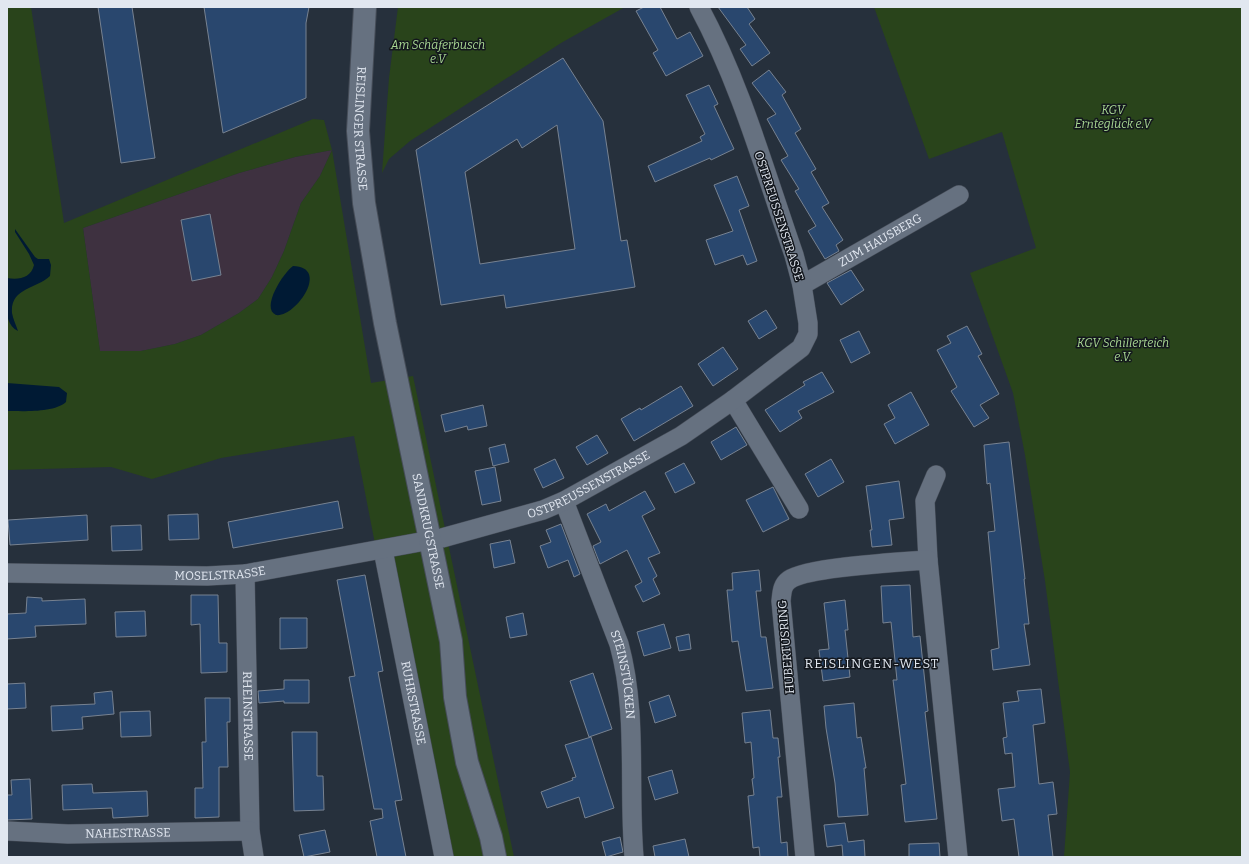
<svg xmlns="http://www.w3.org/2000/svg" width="1249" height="864" viewBox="0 0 1249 864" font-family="Bitter,serif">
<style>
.industrial{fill:#3e3140}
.green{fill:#29441b;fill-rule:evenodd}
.water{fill:#001a34}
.building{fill:#29476e;stroke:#778291;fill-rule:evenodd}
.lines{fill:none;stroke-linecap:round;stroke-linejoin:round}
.street-casing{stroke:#464d58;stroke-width:20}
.secondary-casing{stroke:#464d58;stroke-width:24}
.street{stroke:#667180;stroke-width:19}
.secondary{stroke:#667180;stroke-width:22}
.labels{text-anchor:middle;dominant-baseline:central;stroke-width:3;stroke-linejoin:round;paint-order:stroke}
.park-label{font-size:12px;font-style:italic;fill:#a8d792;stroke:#13171d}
.street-label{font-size:12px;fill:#e1e7f0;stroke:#13171d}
.neighbourhood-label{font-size:13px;letter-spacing:1px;fill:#e1e7f0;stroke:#13171d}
</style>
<rect width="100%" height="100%" fill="#26303c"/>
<path class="industrial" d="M332,150L320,176L301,203L284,251L272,277L258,299L239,313L201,335L175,344L141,351L100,352L83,228L239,173L295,157Z"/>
<g class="green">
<path d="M7,7H31L64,223L313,119L324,120L332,150L371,383L413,376L514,857H436L354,436L221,458L152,479L111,467L7,470ZM332,150L320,176L301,203L284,251L272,277L258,299L239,313L201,335L175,344L141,351H100L83,228L239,173L295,157Z"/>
<path d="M398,7H625L561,43L410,141L389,159L382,173L389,78Z"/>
<path d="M874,7H1242V857H1064L1070,772L1045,581L1025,455L1013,393L970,273L1036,248L1002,132L929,159Z"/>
</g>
<g class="water">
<path d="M15,229L35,257L38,259H49L51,265L50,276C36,289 10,288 12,313C13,319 16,325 18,331C1,323 7,293 7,278C19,280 31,278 34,265L29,254L15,232Z"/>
<path d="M293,266C331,267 295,318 276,315C260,308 284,272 293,266Z"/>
<path d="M7,383L59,387L67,393L66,402C54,413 23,411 7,411Z"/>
</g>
<g class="building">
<path d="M98,7H132L155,158L121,163Z"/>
<path d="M204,7H309L306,23V98L223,133Z"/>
<path d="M644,7H660L677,39L690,32L703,56L666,76L653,53L658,50L636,11Z"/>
<path d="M718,7H747L755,19L749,24L770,53L752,66L740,49L746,45Z"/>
<path d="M563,58L603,121L621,241L627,240L635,287L506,308L504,295L441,305L416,150ZM557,125L575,249L480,264L465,172L517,139L522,148Z"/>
<path d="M769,70L786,92L782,95L801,129L795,133L816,169L811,172L829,203L822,207L843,240L836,245L839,251L825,259L808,231L816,226L795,191L799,189L781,160L788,156L767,119L776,114L752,83Z"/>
<path d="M709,85L718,104L714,106L734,149L711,160L710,158L655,182L648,166L702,141L700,137L705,134L686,95Z"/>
<path d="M737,176L749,206L739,210L757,261L747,265L743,255L715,265L706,240L733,231L714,185Z"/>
<path d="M210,214L221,275L192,281L181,220Z"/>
<path d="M851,270L864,290L841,305L827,283Z"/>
<path d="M766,310L777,328L759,339L748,321Z"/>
<path d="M967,326L982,354L978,356L999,394L980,405L989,418L974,427L951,391L957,387L937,350L951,343L947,336Z"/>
<path d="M859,331L870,353L851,363L840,340Z"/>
<path d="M723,347L738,369L713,386L698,364Z"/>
<path d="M822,372L834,392L798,411L802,418L780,432L765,410L805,385L803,382Z"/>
<path d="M681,386L693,406L634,441L621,419L640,408L641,410Z"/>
<path d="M911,392L929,425L895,444L884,424L895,418L888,405Z"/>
<path d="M483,405L487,426L468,430L467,426L445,432L441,415Z"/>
<path d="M736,427L747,445L721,460L711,442Z"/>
<path d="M597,435L608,453L587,465L576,447Z"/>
<path d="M1009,442L1025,579H1024L1029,624H1024L1030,665L993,670L991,650L999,648L988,532L995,531L990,483L987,484L984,445Z"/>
<path d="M505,444L509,462L493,466L489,448Z"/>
<path d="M555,459L564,478L543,488L534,469Z"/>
<path d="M831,459L844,482L818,497L805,474Z"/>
<path d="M684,463L695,483L675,493L665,473Z"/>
<path d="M495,467L501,501L482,505L475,471Z"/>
<path d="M899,481L904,518L889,520L892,545L872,547L870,530H872L866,486Z"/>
<path d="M773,487L789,519L763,532L746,500Z"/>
<path d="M645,491L655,509L642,516L660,553L648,558L657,576L653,579L660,594L643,602L635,586L642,582L627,550L600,564L593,546L601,542L587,514L606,504L609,511Z"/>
<path d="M338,501L343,528L233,548L228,522Z"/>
<path d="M198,514L199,539L169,540L168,515Z"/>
<path d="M87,515L88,540L10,545L8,520Z"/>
<path d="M561,524L580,574L574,577L568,560L548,568L540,546L551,542L546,530Z"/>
<path d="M141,525L142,550L112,551L111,526Z"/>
<path d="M510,540L515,563L494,568L490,544Z"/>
<path d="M759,570L761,591H756L761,637H766L773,688L746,691L738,641L732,642L727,590H733L732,573Z"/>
<path d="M365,575L383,671L378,672L402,800L395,801L406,857H377L370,821L383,818L382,809H374L349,677L355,676L337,580Z"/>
<path d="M910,585L913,637L920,636L928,711L925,712L937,819L905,822L901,785L906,784L893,680H897L891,622L883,623L881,586Z"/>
<path d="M191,595H218L219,643H227V672L201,673L200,624L191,625Z"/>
<path d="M27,597L42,598V601L85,599L86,624L35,626L36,637L7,639V614L26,613Z"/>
<path d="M845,600L848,630H845L850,677L823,681L819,650L829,649L824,603Z"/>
<path d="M145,611L146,636L116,637L115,612Z"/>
<path d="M523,613L527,635L510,638L506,617Z"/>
<path d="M280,618H307V648L280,649Z"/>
<path d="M664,624L671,648L644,656L637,632Z"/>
<path d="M689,634L691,649L679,651L676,637Z"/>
<path d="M593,673L612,729L589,737L570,681Z"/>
<path d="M284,680H309V703H284V701L259,703L258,691L284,689Z"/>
<path d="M25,683L26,708L7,709V684Z"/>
<path d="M1041,689L1045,723L1033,725L1039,784L1053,782L1057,814L1048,815L1053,857H1019L1014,819L1002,821L998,789L1015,787L1012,753L1005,754L1003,738L1007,737L1003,703L1019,701L1017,691Z"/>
<path d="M112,691L114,714L82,717L83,729L52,731L51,706L95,704L94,693Z"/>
<path d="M669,695L676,716L655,723L649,702Z"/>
<path d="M205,698H230V722H227L228,767H219V817L195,818V788H203L202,742H206Z"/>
<path d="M854,703L857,738L861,737L866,768H864L868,815L838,817L835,783L826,728L824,706Z"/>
<path d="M770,710L773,738H778L780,757H778L782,797H777L781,843L787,842L788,857H760L759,847L753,848L748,796L754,795L752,779L754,778L751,742L745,743L742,713Z"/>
<path d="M150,711L151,736L121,737L120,712Z"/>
<path d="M292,732H317V776H323L324,810L294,811Z"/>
<path d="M591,737L614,808L585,818L579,797L547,808L541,792L573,780L572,778L576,777L565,745Z"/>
<path d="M672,770L678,793L655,800L648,777Z"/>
<path d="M30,779L32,819L7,820V795H12L11,780Z"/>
<path d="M92,784L93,793L147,791L148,816L113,818L112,808L63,810L62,785Z"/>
<path d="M845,823L848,842L864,840L865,857H843L842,845L827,847L824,825Z"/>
<path d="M325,830L330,852L304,857L299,835Z"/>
<path d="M620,837L623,852L606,857L602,842Z"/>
<path d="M685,839L689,857H655L653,846Z"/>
<path d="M939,843L940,857H909V844Z"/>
</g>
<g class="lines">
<defs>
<g id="street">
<path id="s1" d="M802,285L959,195"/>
<path d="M733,400L799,509"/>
<path id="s2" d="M564,501L619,644C638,713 628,786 634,857"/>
<path id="s3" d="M383,550L444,857"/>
<path d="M928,560L925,501L936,475"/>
<path id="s4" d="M7,573L207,576L245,574L442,538L543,510L564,501L681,436L733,400L801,348L808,334V323L802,285L794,255C765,172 741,85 699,7"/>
<path id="s5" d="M245,574L250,831L254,857"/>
<path id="s6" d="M7,831L68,834L250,831"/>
<path d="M805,857L781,601C782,592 782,585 789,580C807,567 902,562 928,560L958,857"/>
</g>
<g id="secondary">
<path id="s7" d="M365,7L358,131L364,203L385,323L451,641L455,697L467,762L491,837L495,857"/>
</g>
</defs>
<use href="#street" class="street-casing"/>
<use href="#secondary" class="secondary-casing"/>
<use href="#street" class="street"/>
<use href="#secondary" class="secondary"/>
</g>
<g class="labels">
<g class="park-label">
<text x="438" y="45">Am Schäferbusch<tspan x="438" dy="14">e.V</tspan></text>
<text x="1113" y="110">KGV<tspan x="1113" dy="14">Ernteglück e.V</tspan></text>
<text x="1123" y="343">KGV Schillerteich<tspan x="1123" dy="14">e.V.</tspan></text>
</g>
<g class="street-label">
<text stroke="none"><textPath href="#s7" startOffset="122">REISLINGER STRASSE</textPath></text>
<text transform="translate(779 216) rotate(72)">OSTPREUSSENSTRASSE</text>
<text stroke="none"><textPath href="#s1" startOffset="90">ZUM HAUSBERG</textPath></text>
<text stroke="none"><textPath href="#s4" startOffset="595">OSTPREUSSENSTRASSE</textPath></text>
<text stroke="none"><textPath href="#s7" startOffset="531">SANDKRUGSTRASSE</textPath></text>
<text stroke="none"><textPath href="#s4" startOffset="213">MOSELSTRASSE</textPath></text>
<text transform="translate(786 647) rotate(-95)">HUBERTUSRING</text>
<text stroke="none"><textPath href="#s2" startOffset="184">STEINSTÜCKEN</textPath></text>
<text stroke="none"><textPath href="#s3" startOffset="156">RUHRSTRASSE</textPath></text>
<text stroke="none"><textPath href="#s5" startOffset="142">RHEINSTRASSE</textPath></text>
<text stroke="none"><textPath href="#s6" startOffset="121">NAHESTRASSE</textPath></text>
</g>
<g class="neighbourhood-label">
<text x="872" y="663">REISLINGEN-WEST</text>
</g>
</g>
<rect width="1249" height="864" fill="none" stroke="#e1e7f0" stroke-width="16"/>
</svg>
